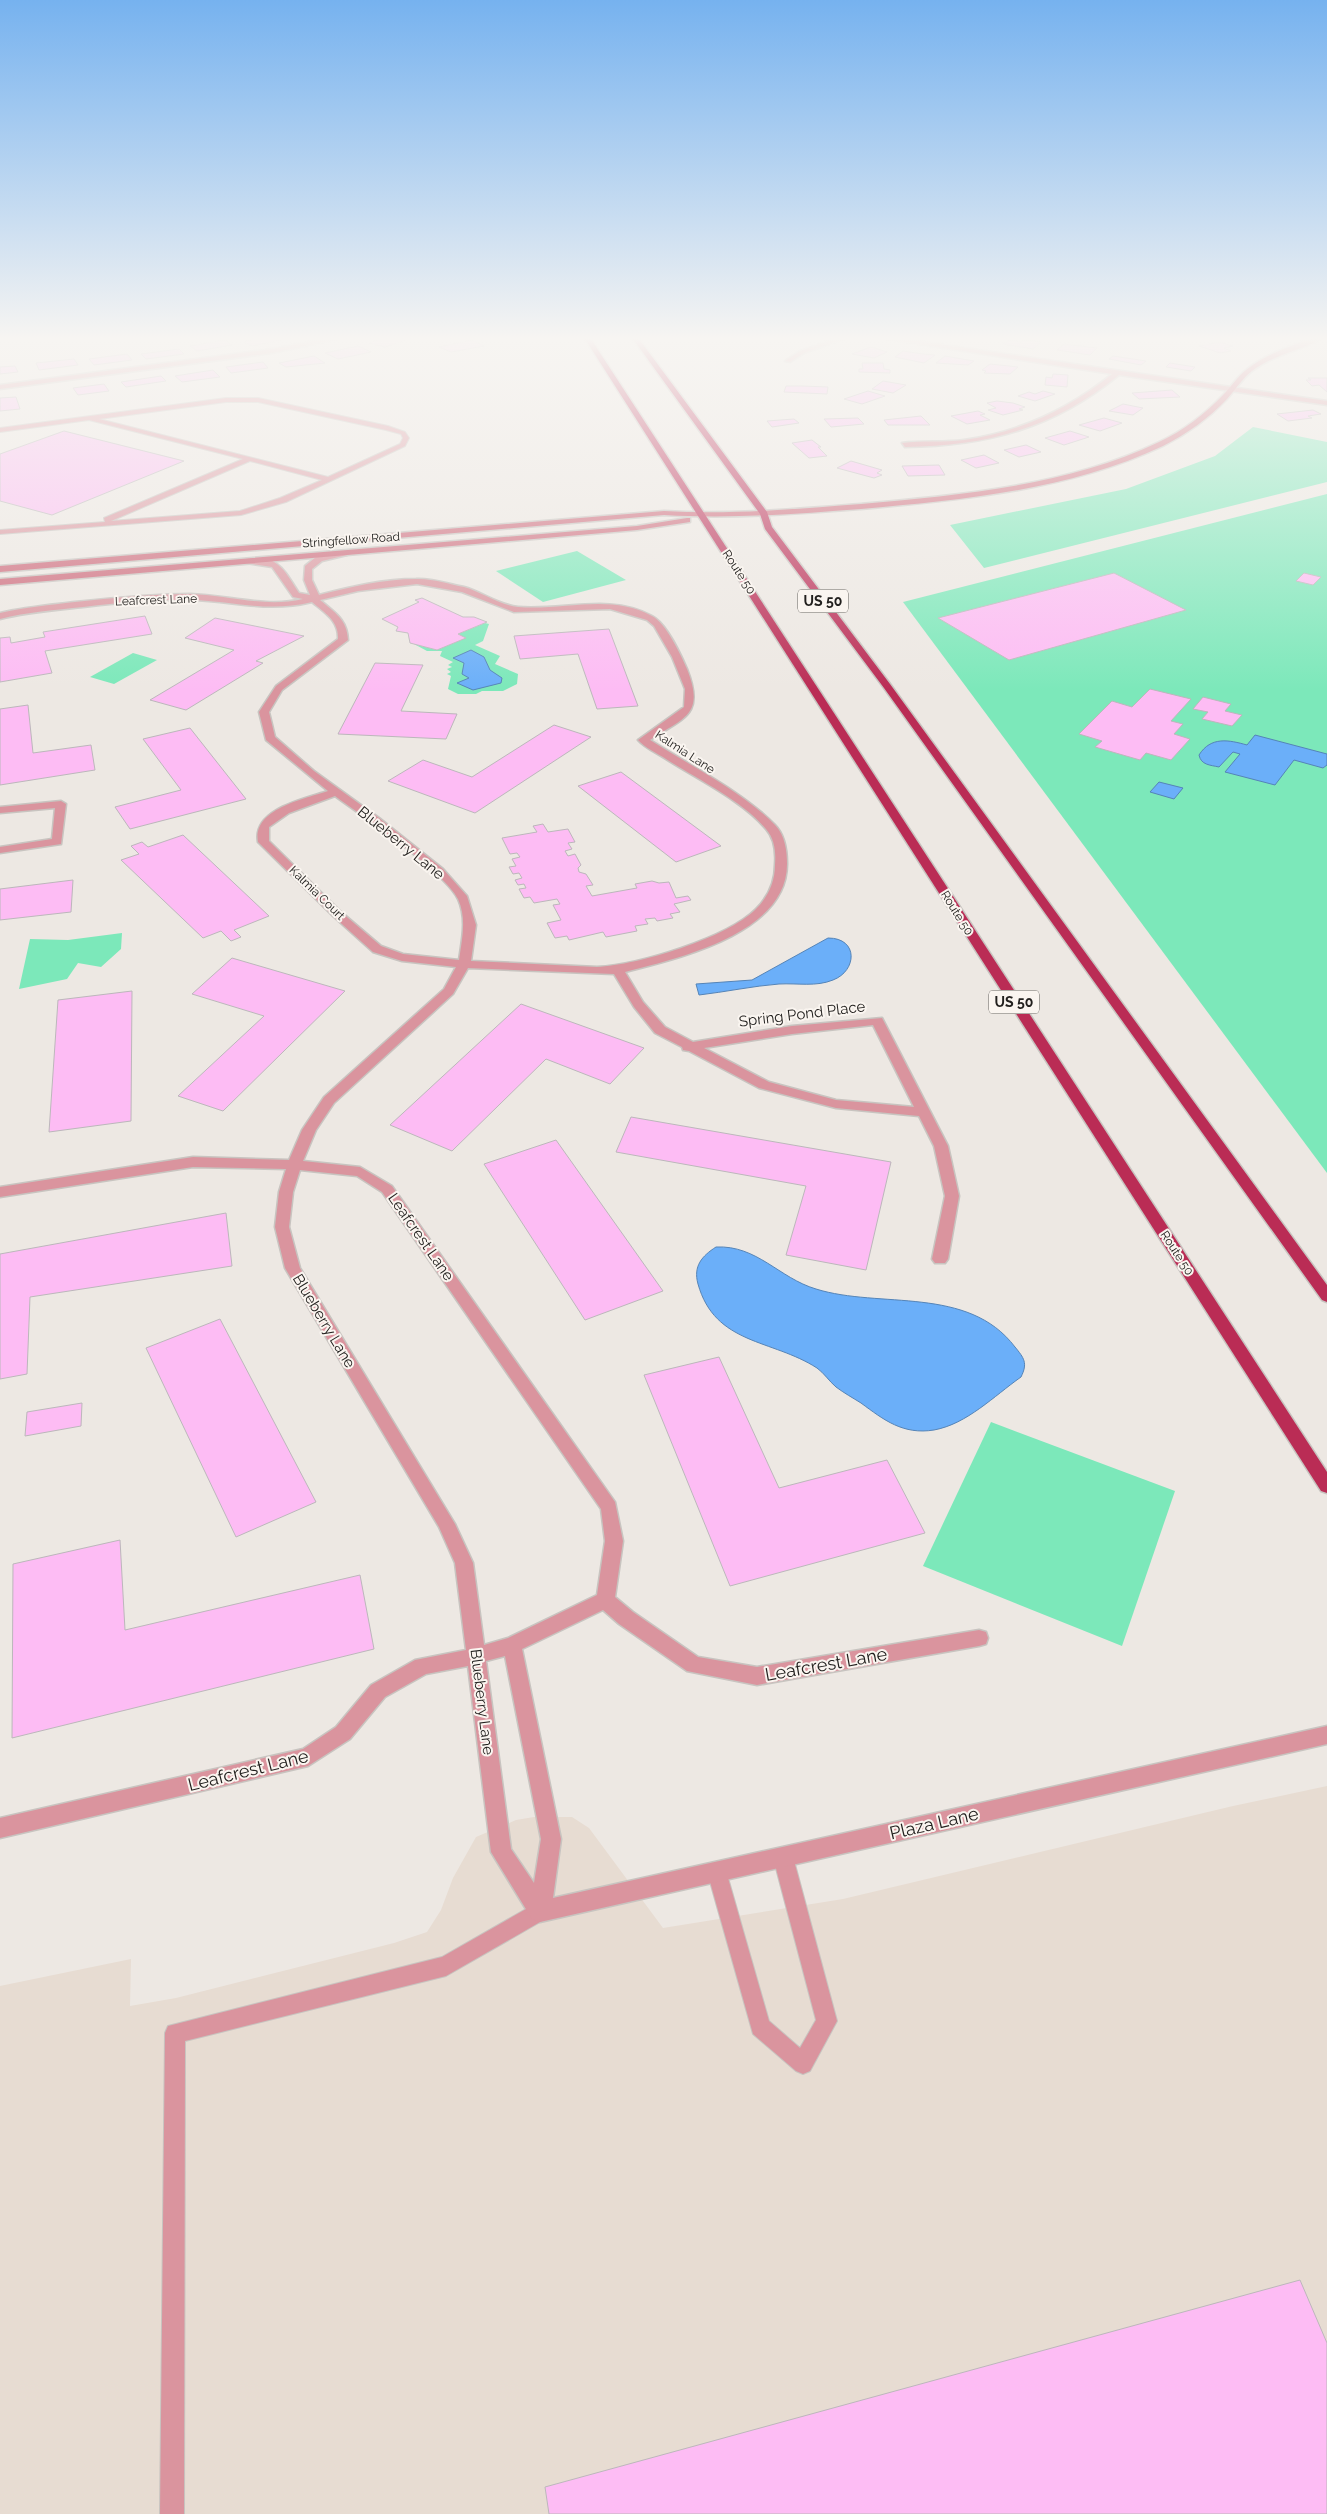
<svg xmlns="http://www.w3.org/2000/svg" width="1327" height="2514" viewBox="0 0 1327 2514" font-family="Raleway,sans-serif">
<style>
.built{fill:#e7dcd2}
.green{fill:#7ce8ba}
.water{fill:#6baff9;stroke:#5584b7}
.building{fill:#fdbcf4;stroke:#bcb7bb}
.lines{fill:none;stroke-linecap:round;stroke-linejoin:round}
.service-casing{stroke:#c8c4c0;stroke-width:2}
.minor-casing{stroke:#c8c4c0;stroke-width:3}
.secondary-casing{stroke:#c8c4c0;stroke-width:3}
.trunk-casing{stroke:#c8c4c0;stroke-width:3}
.service{fill:#da949e;fill-rule:evenodd}
.minor{fill:#da949e;fill-rule:evenodd}
.secondary{fill:#cd687a;fill-rule:evenodd}
.trunk{fill:#ba2c55;fill-rule:evenodd}
.labels{text-anchor:middle;dominant-baseline:central;stroke-width:4;stroke-linejoin:round;paint-order:stroke}
.far-street-label{font-size:12px;fill:#22201e;stroke:#faf5f0}
.shield{fill:#faf5f0;stroke:#63605d;stroke-width:1}
.shield-label{font-size:14px;font-weight:bold;fill:#22201e}
.street-label{font-size:15px;fill:#22201e;stroke:#faf5f0}
.near-street-label{font-size:18px;fill:#22201e;stroke:#faf5f0}
</style>
<rect width="100%" height="100%" fill="#ede8e3"/>
<path class="built" d="M1327,1786V2514H0V1986L131,1959L130,2006L176,1998L394,1943L427,1932L441,1910L453,1878L476,1837L516,1820L534,1817H572L589,1828L663,1928L843,1899L1233,1806Z"/>
<g class="green">
<path d="M1253,427L1327,442V482L984,568L950,525L1126,489L1215,456Z"/>
<path d="M1327,494V1173L903,602Z"/>
<path d="M577,551L626,580L543,602L496,571Z"/>
<path d="M485,623L489,624L483,641L475,645L500,656L495,664L518,674L517,684L503,691H482L476,694H458L448,689L451,676L447,674L451,672L447,669L452,667L448,665L453,662L440,656L442,651H427L414,644L437,650L465,638L458,634Z"/>
<path d="M133,653L157,660L114,684L90,677Z"/>
<path d="M122,933L121,949L101,967L78,963L67,979L19,989L30,939L68,940Z"/>
<path d="M991,1422L1175,1491L1122,1646L923,1566Z"/>
</g>
<g class="water">
<path d="M471,650L484,657L490,670L502,678L501,683L473,690L457,683L469,678L462,674L464,663L453,658Z"/>
<path d="M1255,735L1327,754V765L1323,768L1294,760L1275,785L1225,772L1240,754L1233,752L1219,767C1210,765 1201,765 1199,755C1211,736 1229,740 1247,745Z"/>
<path d="M1159,782L1183,788L1174,799L1150,792Z"/>
<path d="M828,938C859,938 857,971 833,980C816,987 798,983 779,984C753,986 725,992 699,995L696,984L752,980Z"/>
<path d="M716,1247C757,1245 779,1278 816,1289C880,1309 968,1285 1015,1347C1024,1358 1028,1363 1021,1377C994,1396 967,1424 934,1430C903,1435 884,1420 861,1403C853,1398 844,1393 836,1387C829,1381 824,1373 817,1368C772,1339 715,1345 698,1284C693,1266 702,1256 716,1247Z"/>
</g>
<g class="building">
<path d="M255,339H286L252,346L244,342Z"/>
<path d="M380,339H409L385,347L369,343Z"/>
<path d="M225,340L232,345L197,351L190,346Z"/>
<path d="M472,340L484,346L451,352L439,347Z"/>
<path d="M1009,340L1020,342L1023,340L1041,342L1033,349L1003,344Z"/>
<path d="M1219,342L1233,346L1224,348L1231,351L1220,353L1199,346Z"/>
<path d="M1064,344L1097,348L1090,355L1057,350Z"/>
<path d="M358,346L371,352L338,359L325,353Z"/>
<path d="M871,347L887,352L874,358L852,354Z"/>
<path d="M179,349L184,354L146,359L141,354Z"/>
<path d="M903,351L923,354L935,355L924,363L895,357Z"/>
<path d="M127,354L132,360L94,365L89,359Z"/>
<path d="M314,356L325,363L286,367L279,363Z"/>
<path d="M945,356L974,361L968,365L936,363Z"/>
<path d="M1113,356L1146,361L1141,365L1109,359Z"/>
<path d="M74,359L78,365L39,370L36,363Z"/>
<path d="M263,362L268,368L231,373L226,367Z"/>
<path d="M862,363H883L884,369L890,370V373L859,372V369H863Z"/>
<path d="M1170,363L1195,367L1191,371L1166,367Z"/>
<path d="M990,364L1018,367L1010,374L984,373L986,371L982,370Z"/>
<path d="M15,366L18,372L0,374V367Z"/>
<path d="M213,370L220,377L182,382L175,376Z"/>
<path d="M1053,374L1068,375L1067,387L1045,385L1046,377L1052,378Z"/>
<path d="M161,376L166,381L126,387L121,382Z"/>
<path d="M1308,378H1327V392L1319,385L1312,386L1306,380H1311Z"/>
<path d="M883,381L906,385L893,393L872,389Z"/>
<path d="M104,384L109,391L78,395L73,388Z"/>
<path d="M786,386H802L828,387L827,394L784,392Z"/>
<path d="M1172,390L1180,397L1139,399L1132,393Z"/>
<path d="M868,391L885,396L862,404L844,399Z"/>
<path d="M1043,391L1055,394L1035,401L1018,396L1029,392L1035,394Z"/>
<path d="M16,397L20,409L0,411V398Z"/>
<path d="M997,401L1013,403L1025,407L1019,409L1023,410L1003,415L988,410L996,408L987,403Z"/>
<path d="M1123,404L1143,408L1133,415L1109,411Z"/>
<path d="M1313,410L1321,414L1308,416L1312,418L1288,421L1277,414Z"/>
<path d="M978,411L985,414L980,415L990,420L967,424L951,416Z"/>
<path d="M921,416L930,425H888L884,420Z"/>
<path d="M858,418L864,424L831,427L824,419Z"/>
<path d="M1104,418L1122,423L1100,431L1079,425Z"/>
<path d="M794,419L799,423L772,427L767,421Z"/>
<path d="M64,431L184,461L52,515L0,501V454Z"/>
<path d="M1070,431L1089,437L1064,445L1045,438Z"/>
<path d="M812,440L821,447H818L827,456L809,458L792,443Z"/>
<path d="M1026,445L1041,452L1019,457L1004,450Z"/>
<path d="M984,455L999,463L976,468L961,460Z"/>
<path d="M851,461L882,470L877,473L882,475L874,478L837,468Z"/>
<path d="M939,465L945,475L908,476L902,466Z"/>
<path d="M1114,573L1186,610L1009,660L938,618Z"/>
<path d="M1304,573L1321,577L1313,585L1296,581Z"/>
<path d="M422,598L463,617H474L487,622L458,634L466,638L437,650L410,643L408,633L396,631L398,627L382,619L419,602L415,600Z"/>
<path d="M145,616L152,634L45,651L52,673L0,682V638L10,637L11,643L45,637L43,632Z"/>
<path d="M215,618L304,636L256,661L263,663L186,710L150,700L234,650L185,638Z"/>
<path d="M609,629L638,706L597,709L578,654L520,659L514,636Z"/>
<path d="M375,663L423,665L401,711L457,714L446,739L338,734Z"/>
<path d="M1150,689L1191,699L1171,721L1183,724L1174,734L1190,739L1171,760L1146,753L1140,760L1095,747L1102,741L1079,734L1112,701L1132,707Z"/>
<path d="M1203,697L1231,704L1225,711L1242,715L1232,726L1202,719L1208,712L1193,709Z"/>
<path d="M28,705L33,753L91,745L95,770L0,785V709Z"/>
<path d="M554,725L591,737L475,813L388,781L423,760L472,777Z"/>
<path d="M190,728L246,799L130,829L115,807L181,790L143,739Z"/>
<path d="M621,772L721,846L676,862L578,786Z"/>
<path d="M543,824L548,832L568,829L575,842L568,843L572,849L565,851L568,856L575,854L581,865L578,868L579,872L586,874L593,885L586,886L592,896L637,888L635,884L652,881L659,883L669,882L676,898L688,896L691,900L674,904L680,912L670,914L673,918L657,921L655,918L645,919L648,924L635,926L637,931L606,937L603,932L569,940L567,936L555,938L547,923L561,920L553,905L560,904L557,899L534,903L530,897L524,898L519,889L526,888L524,884L518,885L515,880L522,878L519,873L513,874L509,867L516,866L512,859L520,857L517,853L510,854L502,838L537,832L533,826Z"/>
<path d="M183,835L269,916L234,930L241,937L231,941L221,931L203,938L121,860L139,854L131,846L142,842L148,847Z"/>
<path d="M73,880L71,912L0,920V889Z"/>
<path d="M232,958L345,991L223,1111L178,1096L264,1016L192,994Z"/>
<path d="M132,991L131,1121L49,1132L58,1000Z"/>
<path d="M521,1004L644,1048L610,1084L546,1059L452,1151L390,1125Z"/>
<path d="M631,1117L891,1162L866,1270L786,1255L806,1186L616,1152Z"/>
<path d="M556,1140L663,1291L585,1320L484,1164Z"/>
<path d="M226,1213L232,1266L30,1297L27,1374L0,1379V1254Z"/>
<path d="M220,1319L316,1502L236,1537L146,1348Z"/>
<path d="M719,1357L779,1488L887,1460L925,1533L730,1586L644,1375Z"/>
<path d="M82,1403L81,1426L25,1436L27,1412Z"/>
<path d="M120,1540L125,1630L360,1575L374,1649L12,1738L13,1564Z"/>
<path d="M1300,2280L1327,2343V2514H549L545,2487Z"/>
</g>
<g class="lines">
<defs>
<g id="service">
<path d="M226,398H258L388,426L405,432L409,438L405,446L286,502L241,515L0,534V530L105,522L104,518L243,459L89,420L0,432V428ZM226,402H258L386,430L401,434L403,438L400,444L328,477L99,419ZM250,461L322,480L280,498L240,511L111,521Z"/>
<path d="M783,1848L790,1850L793,1857L837,2021L810,2071L803,2074L796,2071L753,2034L707,1871L710,1864L717,1862L724,1864L769,2021L800,2048L816,2020L773,1857L776,1850Z"/>
<path d="M540,1901L547,1904L550,1911L547,1918L446,1976L185,2041L184,2514H160L165,2033L168,2026L442,1957Z"/>
</g>
<g id="minor">
<path d="M323,339H338L272,353L0,389V385L272,349Z"/>
<path d="M834,339H844L804,353L790,362L785,361L800,351Z"/>
<path d="M886,339H904L1327,401V405L1119,375C1054,428 988,446 905,447L902,443C922,440 943,443 964,440C1020,432 1069,409 1112,374Z"/>
<path d="M344,551H347V555L322,561L312,569V580L319,595C350,587 383,579 416,579C431,578 449,584 464,587C482,592 499,605 518,607C563,611 610,593 652,616C666,623 681,655 687,669C705,715 685,717 650,740C689,765 743,792 775,825C785,835 787,851 787,864C787,934 678,958 625,972L643,1002L665,1027L693,1042L792,1026L882,1018L948,1146L959,1196L948,1259L945,1263H935L932,1259L945,1196L934,1146L919,1116L836,1108L759,1088L689,1051L683,1050L682,1047L655,1033L634,1007L614,974L468,968L453,994L334,1103L316,1130L303,1161L360,1167L392,1186L615,1502L623,1541L615,1597L633,1612L698,1657L757,1667L979,1630L986,1632L988,1638L986,1644L979,1646L757,1685L687,1671L619,1624L603,1610L522,1649L561,1839L553,1898L1327,1726V1744L540,1922L532,1919L491,1852L468,1666L426,1674L385,1697L350,1739L308,1766L0,1838V1818L303,1749L336,1727L371,1685L415,1660L466,1650L455,1563L439,1527L285,1268L275,1227L279,1192L286,1169L193,1167L0,1197V1187L193,1157L289,1160L302,1130L324,1097L444,989L456,967L402,961L373,952L333,916L258,842C252,809 304,799 328,791L266,740L259,712L276,686L338,639C339,621 325,613 312,602C267,613 235,601 191,600C155,599 119,603 83,607C55,610 27,612 0,619V613C25,607 50,605 75,602C113,598 151,594 190,594C228,595 265,608 303,599L293,597L272,567L246,563V559C278,554 284,570 299,593L310,595L304,580L305,566L316,557ZM417,584L462,592L514,612L610,609L647,620L654,626L672,657L685,689L684,707L638,740C645,748 657,753 666,759C697,779 743,801 766,829C775,839 776,853 775,865C775,882 768,897 756,909C727,938 638,965 597,967L471,961L476,925L467,896L443,869L379,818L314,771L275,737L269,712L282,690L348,640C347,619 335,613 320,600L358,591ZM335,796C362,816 445,872 458,899C467,919 462,939 459,960L403,954L381,946L341,912L269,841V827L289,813ZM873,1025L914,1107L836,1100L769,1082L704,1048L792,1034ZM300,1170L357,1176L382,1192L601,1509L605,1541L597,1595L508,1638L484,1645L473,1563L455,1524L300,1268L289,1227L293,1192ZM505,1656L541,1839L534,1883L511,1849L486,1661Z"/>
<path d="M61,801L66,804L61,844L0,853V847L52,839L55,808L0,813V807Z"/>
</g>
<g id="secondary">
<path d="M1310,339H1321C1299,351 1273,355 1252,371C1242,379 1236,389 1227,399C1209,418 1187,434 1163,446C1069,490 963,500 861,509C795,514 730,519 664,515L0,572V566L664,511C730,515 795,509 861,504C961,495 1067,486 1159,442C1183,431 1205,414 1223,395C1231,387 1237,377 1246,370C1264,355 1288,347 1310,339Z"/>
<path d="M687,518H690V522L637,530L0,585V579L637,526Z"/>
</g>
<g id="trunk">
<path d="M585,339H591L1327,1472V1493L1321,1491Z"/>
<path d="M633,339H639L767,512L772,527L890,684L1327,1285V1302L1322,1300L884,688L765,529L760,514Z"/>
</g>
</defs>
<use href="#service" class="service-casing"/>
<use href="#minor" class="minor-casing"/>
<use href="#secondary" class="secondary-casing"/>
<use href="#trunk" class="trunk-casing"/>
<use href="#service" class="service"/>
<use href="#minor" class="minor"/>
<use href="#secondary" class="secondary"/>
<use href="#trunk" class="trunk"/>
</g>
<linearGradient id="sky" x2="0" y2="1"><stop stop-color="#76b2ef"/><stop offset="0.49" stop-color="#f7f5f2"/><stop offset="1" stop-color="#f7f5f2" stop-opacity="0"/></linearGradient>
<rect width="1327" height="691" fill="url(#sky)"/>
<g class="labels">
<g class="far-street-label">
<text transform="translate(351 540) rotate(-4)">Stringfellow Road</text>
<text transform="translate(739 572) rotate(57)">Route 50</text>
<text transform="translate(156 600) rotate(-2)">Leafcrest Lane</text>
<text transform="translate(685 752) rotate(33)">Kalmia Lane</text>
<text transform="translate(317 893) rotate(44)">Kalmia Court</text>
<text transform="translate(957 913) rotate(58)">Route 50</text>
<text transform="translate(1177 1253) rotate(57)">Route 50</text>
</g>
<g class="shield">
<rect x="798" y="589.5" width="50" height="23" rx="4"/>
<rect x="989" y="990.5" width="50" height="23" rx="4"/>
</g>
<g class="shield-label">
<text x="823" y="601">US 50</text>
<text x="1014" y="1002">US 50</text>
</g>
<g class="street-label">
<text transform="translate(401 843) rotate(39)">Blueberry Lane</text>
<text transform="translate(802 1014) rotate(-7)">Spring Pond Place</text>
<text transform="translate(421 1237) rotate(55)">Leafcrest Lane</text>
<text transform="translate(324 1321) rotate(59)">Blueberry Lane</text>
<text transform="translate(482 1702) rotate(83)">Blueberry Lane</text>
</g>
<g class="near-street-label">
<text transform="translate(826 1664) rotate(-10)">Leafcrest Lane</text>
<text transform="translate(248 1770) rotate(-14)">Leafcrest Lane</text>
<text transform="translate(934 1823) rotate(-13)">Plaza Lane</text>
</g>
</g>
</svg>
